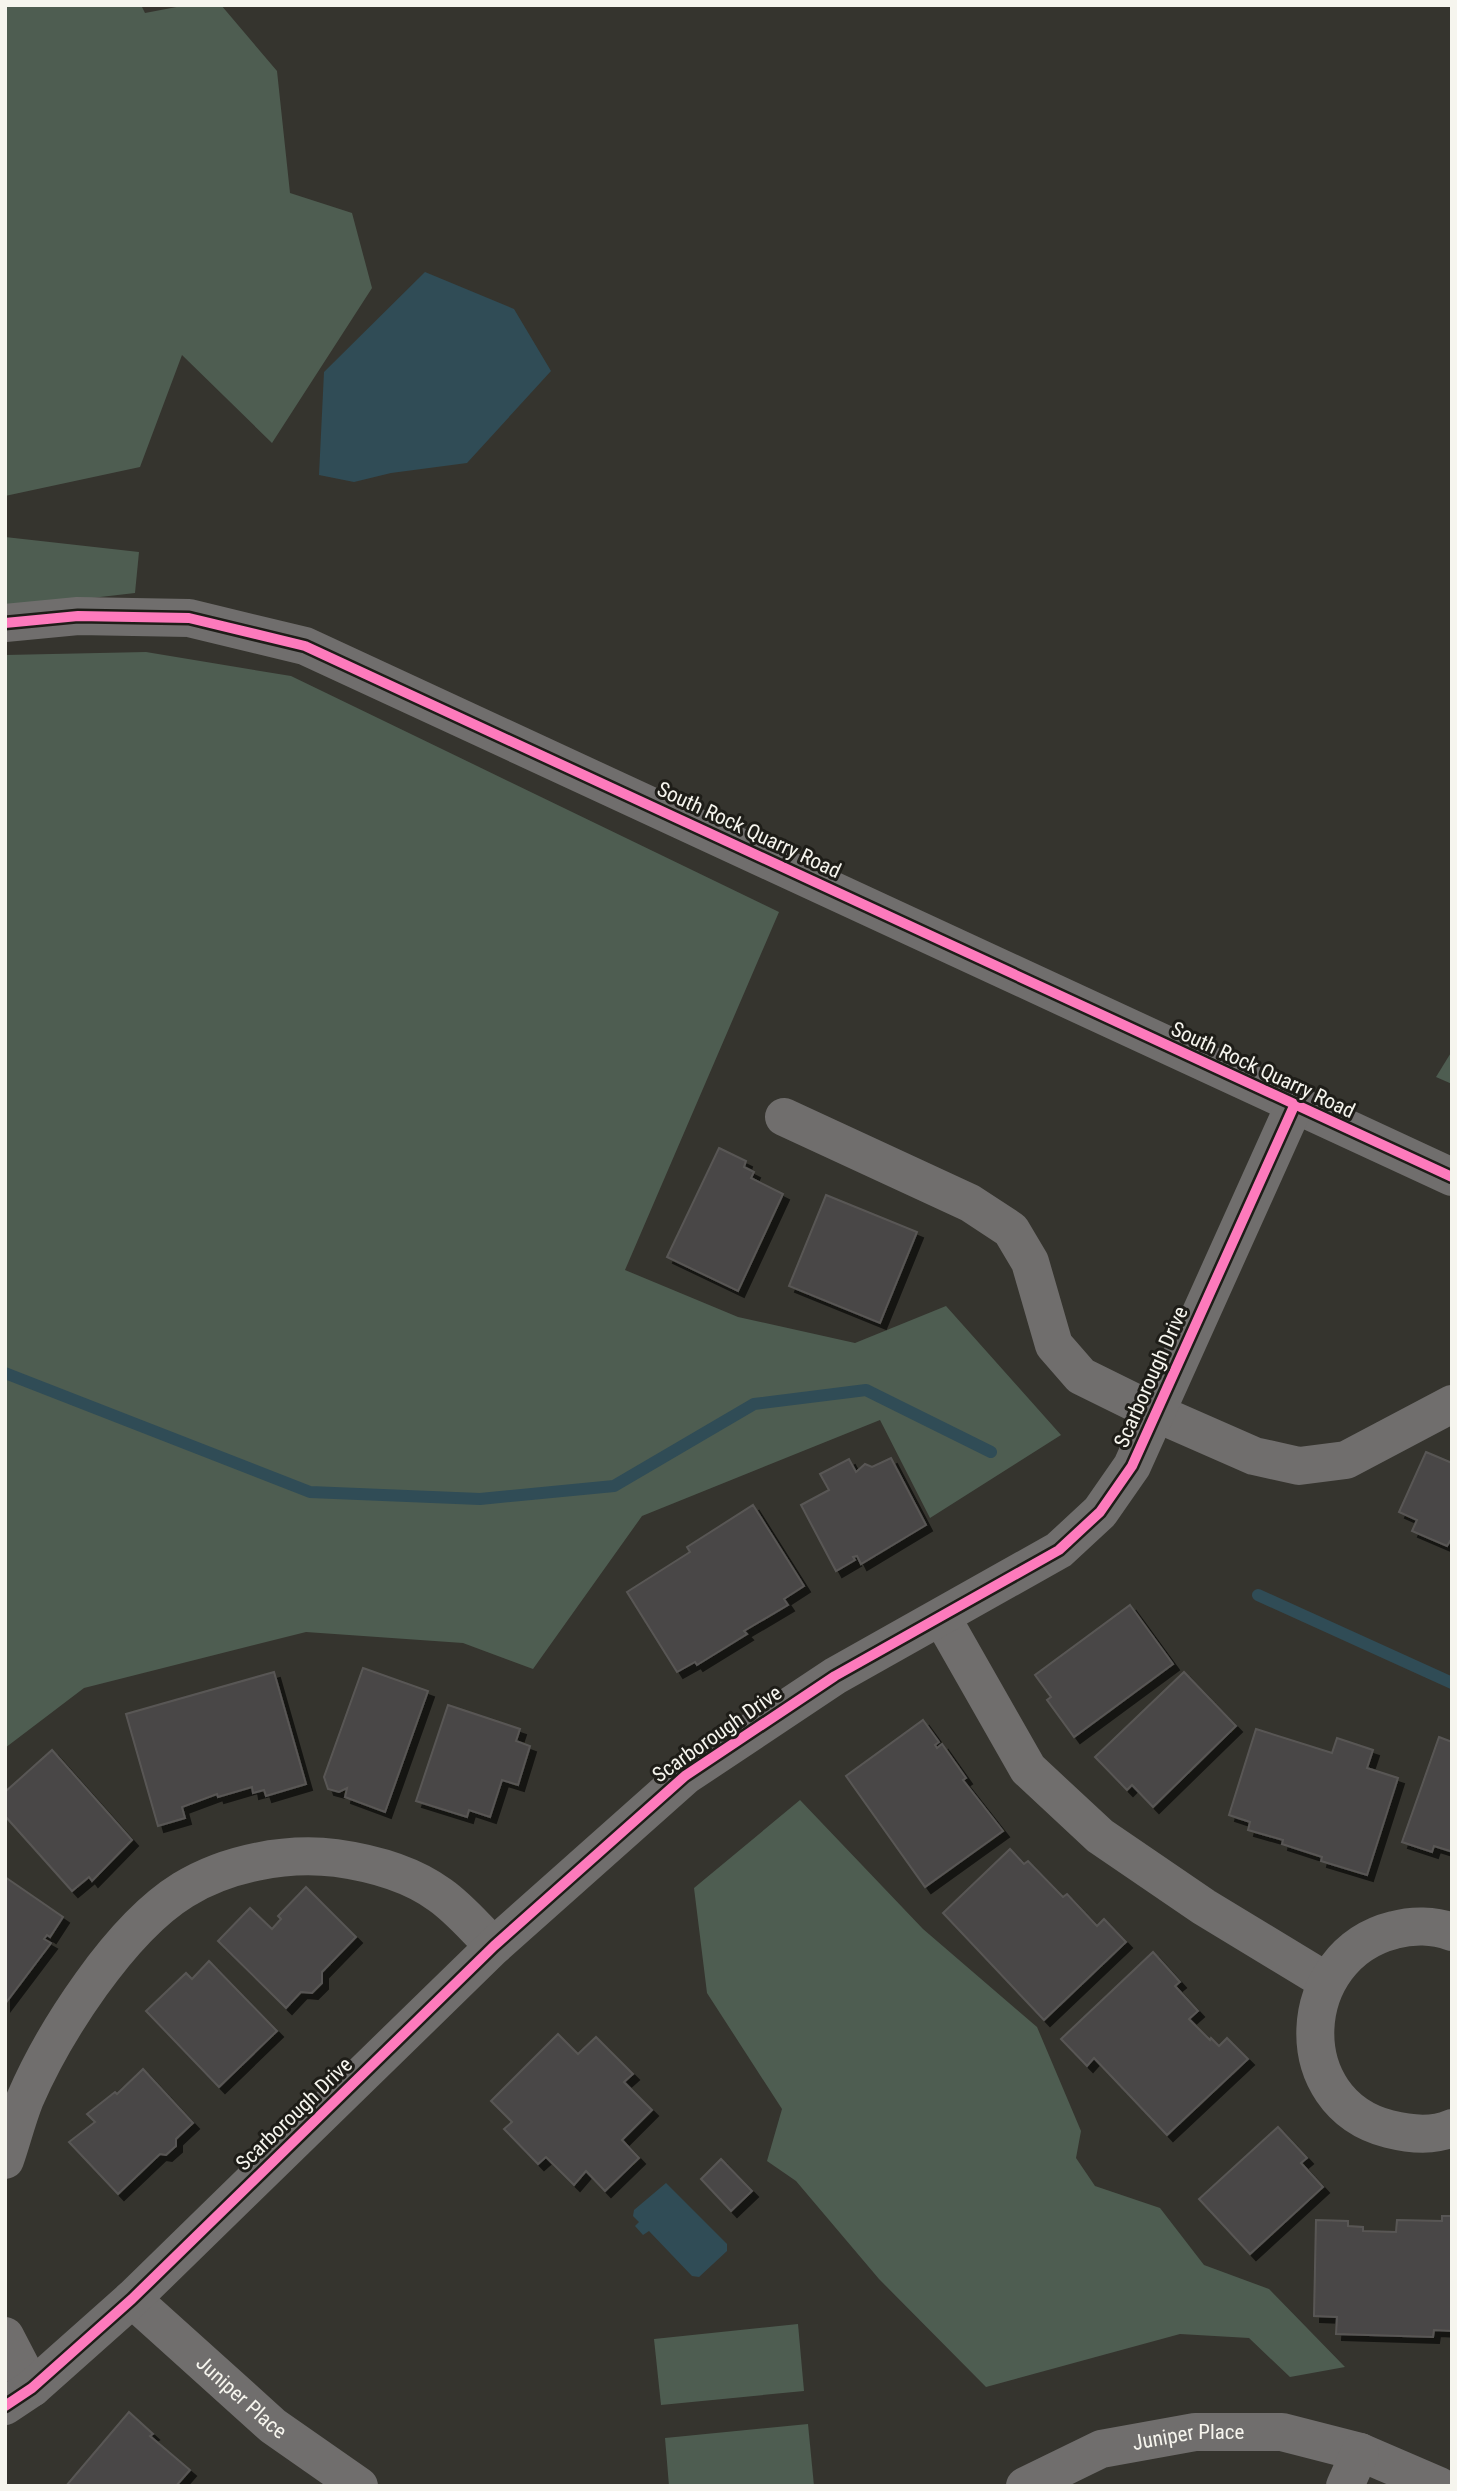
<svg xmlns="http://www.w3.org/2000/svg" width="1457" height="2491" viewBox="0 0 1457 2491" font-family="'Roboto Condensed',sans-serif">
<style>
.green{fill:#4e5d51}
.water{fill:#304c56}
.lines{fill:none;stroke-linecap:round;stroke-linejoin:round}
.stream{stroke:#304c56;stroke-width:12}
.building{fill:#4a4746;stroke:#595755;stroke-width:2;filter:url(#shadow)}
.minor{stroke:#706e6d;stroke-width:38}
.cycleway-casing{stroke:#1e1d18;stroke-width:15}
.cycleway{stroke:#fd7abc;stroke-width:10}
.labels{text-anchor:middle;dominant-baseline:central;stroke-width:6;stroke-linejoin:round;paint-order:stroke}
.street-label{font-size:21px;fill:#f6f5ee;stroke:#1e1d18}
</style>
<defs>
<filter id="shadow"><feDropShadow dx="6" dy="6" stdDeviation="0" flood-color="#0009"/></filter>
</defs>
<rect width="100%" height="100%" fill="#35342e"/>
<g class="green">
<path d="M5,5H141L145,13L187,5H221L277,71L290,193L352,213L372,288L272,443L182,355L140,467L5,496Z"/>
<path d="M5,537L139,552L135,593L5,608Z"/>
<path d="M146,652L291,676L779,912L625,1270L738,1317L855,1343L946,1306L1061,1435L930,1518L880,1420L642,1516L533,1669L463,1643L306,1632L84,1688L5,1748V655Z"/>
<path d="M1452,1051V1084L1436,1077Z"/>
<path d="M800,1800L923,1929L1037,2027L1081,2131L1076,2158L1095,2186L1160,2208L1204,2265L1269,2289L1345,2367L1290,2377L1249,2338L1180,2334L986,2387L879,2279L796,2181L767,2161L782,2109L707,1993L694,1888Z"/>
<path d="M798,2324L804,2391L661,2405L654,2339Z"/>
<path d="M808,2424L814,2486H669L665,2438Z"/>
</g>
<g class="water">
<path d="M425,272L514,309L551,371L467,463L391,473L354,482L319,475L324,372Z"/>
<path d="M666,2183L727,2244V2251L699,2277L692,2276L649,2231L643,2235L635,2226L639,2222L633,2216L634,2210Z"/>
</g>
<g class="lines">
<g class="stream">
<path d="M5,1373L310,1492L480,1499L614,1486L754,1404L866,1390L991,1452"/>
<path d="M1258,1595L1452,1683"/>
</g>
</g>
<g class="building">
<path d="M719,1148L746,1161L744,1167L754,1172L751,1178L783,1194L738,1291L667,1257Z"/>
<path d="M826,1195L917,1232L880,1323L789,1286Z"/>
<path d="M1426,1452L1452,1463V1538L1447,1546L1412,1531L1417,1520L1399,1512Z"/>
<path d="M891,1458L926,1525L861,1564L857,1556L853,1557L855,1560L836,1571L801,1505L829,1490L820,1474L849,1459L856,1472L865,1464L872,1467Z"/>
<path d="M753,1505L804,1586L784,1599L788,1605L744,1631L747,1634L697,1665L695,1662L677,1672L627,1592L690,1552L687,1547Z"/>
<path d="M1130,1605L1173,1664L1074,1737L1047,1700L1051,1697L1035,1675Z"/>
<path d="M363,1668L428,1691L385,1812L345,1797L347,1788L339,1792L328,1789L324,1777Z"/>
<path d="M274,1672L306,1784L266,1796L264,1790L253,1793L252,1787L218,1797L217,1794L182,1807L185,1818L158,1826L126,1714Z"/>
<path d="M1184,1672L1236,1726L1153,1807L1132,1785L1127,1790L1095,1757Z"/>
<path d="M448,1705L520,1729L516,1741L530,1746L518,1785L502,1780L490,1817L469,1810L467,1817L416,1801Z"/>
<path d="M923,1720L939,1742L935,1745L937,1748L942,1744L966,1778L963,1780L1003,1831L925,1887L846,1776Z"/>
<path d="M1256,1729L1332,1753L1337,1738L1373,1750L1367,1768L1398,1778L1367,1875L1321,1861L1322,1857L1282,1844L1283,1840L1248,1830L1250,1822L1229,1815Z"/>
<path d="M1439,1737L1452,1742V1849L1450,1851L1434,1846L1432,1852L1402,1842Z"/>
<path d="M52,1750L132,1840L92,1881L89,1877L72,1891L5,1816V1792Z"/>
<path d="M1010,1849L1024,1864L1028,1861L1063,1897L1067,1894L1097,1926L1104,1919L1126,1942L1044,2020L943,1913Z"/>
<path d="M5,1877L63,1917L50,1937L47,1935L44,1939L51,1943L5,2004Z"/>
<path d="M306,1887L356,1937L322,1972V1983L312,1993L301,1992L286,2008L218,1941L250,1908L272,1929L281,1919L278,1916Z"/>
<path d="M1153,1952L1180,1982L1175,1986L1198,2011L1189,2019L1210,2040L1211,2038L1219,2046L1227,2038L1248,2059L1167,2135L1094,2058L1087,2066L1061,2039Z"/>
<path d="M209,1961L277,2031L219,2087L146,2011L186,1973L192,1979Z"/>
<path d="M558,2034L578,2054L596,2037L633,2074L624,2082L652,2110L622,2140L639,2158L605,2191L586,2171L574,2185L546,2157L538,2164L504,2129L512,2122L491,2101Z"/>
<path d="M143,2069L193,2123L176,2139V2146L166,2155L160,2154L118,2194L69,2142L95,2122L87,2114L115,2092L117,2094Z"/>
<path d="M1278,2127L1307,2158L1301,2163L1323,2187L1250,2254L1199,2199Z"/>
<path d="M721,2159L752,2191L731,2211L701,2179Z"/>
<path d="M1442,2216H1452V2331L1434,2330L1433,2337L1336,2334L1337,2317L1314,2316L1316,2220L1348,2221V2226L1363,2227V2231L1396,2232L1397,2220L1442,2221Z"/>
<path d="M129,2412L153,2434L150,2436L190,2470L176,2486H66Z"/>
</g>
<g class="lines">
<g class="minor">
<path d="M5,623L78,616L189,618L305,646L1452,1177"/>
<path d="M784,1117L970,1203L1011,1230L1030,1262L1054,1345L1081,1376L1156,1413L1254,1456L1299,1466L1346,1460L1452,1404"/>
<path d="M942,1618L1028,1769L1100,1836L1204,1907L1326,1981"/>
<path d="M1452,1932C1434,1925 1412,1925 1394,1930C1294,1955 1286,2103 1389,2129C1409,2134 1432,2137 1452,2128"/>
<path d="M5,2160C12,2140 17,2119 25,2099C54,2032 120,1929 183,1890C227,1863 286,1852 336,1858C372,1863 410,1873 440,1895C460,1909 476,1929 494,1946"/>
<path id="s1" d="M132,2299L273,2426L359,2486"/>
<path d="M5,2336L32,2388"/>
<path d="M5,2406L32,2388L132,2299L494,1946L685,1776L835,1676L1059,1550L1100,1512L1132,1466L1294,1106"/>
<path id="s2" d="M1025,2486L1101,2449L1195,2432H1282L1360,2452L1439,2486"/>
<path d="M1345,2486L1360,2452"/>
</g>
<defs>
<g id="cycleway">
<path d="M5,623L78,616L189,618L305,646L1452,1177"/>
<path d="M5,2406L32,2388L132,2299L494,1946L685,1776L835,1676L1059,1550L1100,1512L1132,1466L1294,1106"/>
</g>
</defs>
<use href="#cycleway" class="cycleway-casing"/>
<use href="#cycleway" class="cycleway"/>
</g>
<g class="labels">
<g class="street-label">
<text transform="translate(749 830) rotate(25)">South Rock Quarry Road</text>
<text transform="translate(1263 1070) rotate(25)">South Rock Quarry Road</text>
<text transform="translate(1151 1377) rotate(-66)">Scarborough Drive</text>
<text transform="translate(717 1734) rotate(-35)">Scarborough Drive</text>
<text transform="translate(294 2114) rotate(-44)">Scarborough Drive</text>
<text stroke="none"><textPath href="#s1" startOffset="147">Juniper Place</textPath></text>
<text stroke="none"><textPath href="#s2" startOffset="173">Juniper Place</textPath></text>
</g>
</g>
<rect width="1457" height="2491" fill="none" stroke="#f6f5ee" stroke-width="14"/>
</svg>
